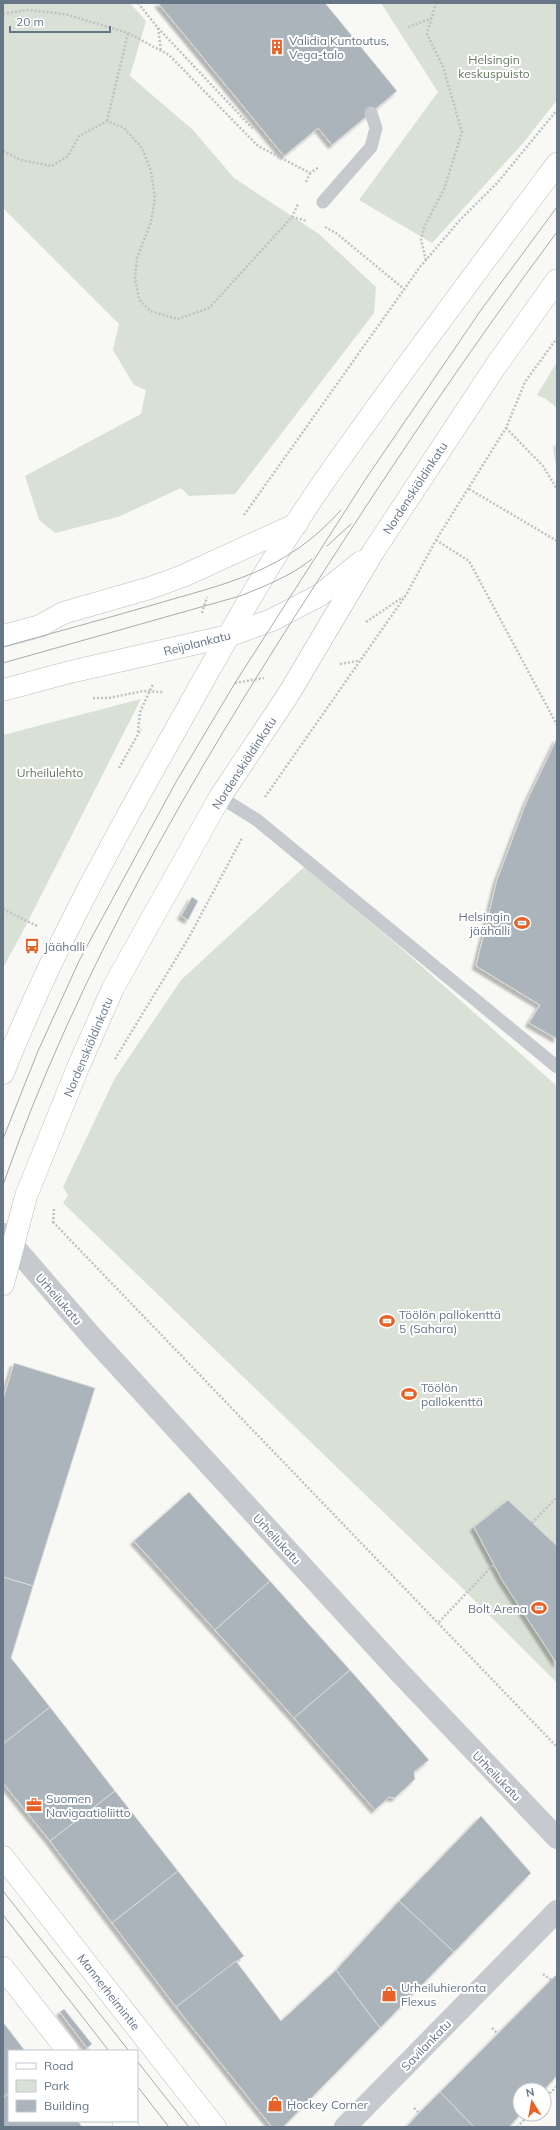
<svg xmlns="http://www.w3.org/2000/svg" width="560" height="2130" viewBox="0 0 560 2130" font-family="Mulish,sans-serif">
<style>
.green{fill:#d9e0d6}
.building{fill:#acb4bb;stroke:#dadad8;filter:url(#shadow)}
.lines{fill:none;stroke-linecap:round;stroke-linejoin:round}
.primary-casing{stroke:#b9bdc1;stroke-width:23}
.path{stroke:#bfc2c4;stroke-width:2.5;stroke-dasharray:2 2;stroke-linecap:butt}
.lane{stroke:#c6c9cd;stroke-width:13}
.street{stroke:#c6c9cd;stroke-width:22}
.primary{stroke:#fff;stroke-width:22}
.tram{stroke:#a6acb2;stroke-width:1}
.labels{text-anchor:middle;dominant-baseline:central;stroke-width:4;stroke-linejoin:round;paint-order:stroke}
.poi-label{font-size:12px;fill:#667687;stroke:#fff;text-anchor:start}
.park-label{font-size:12px;fill:#657961;stroke:#fff}
.street-label{font-size:12px;fill:#667687;stroke:#fff}
</style>
<defs>
<filter id="shadow"><feDropShadow dx="-3.5" dy="3.5" stdDeviation="1" flood-color="#0004"/></filter>
</defs>
<rect width="100%" height="100%" fill="#f8f8f5"/>
<g class="green">
<path d="M3,3H130L146,21L130,76L193,130L234,178L319,234L376,287L374,313L235,494L189,496L181,488L118,517L55,533L39,520L25,476L141,414L146,390L134,385L113,350L119,324L3,208Z"/>
<path d="M381,3H557V100L524,142L432,243L359,200L438,92Z"/>
<path d="M557,362V408L546,399L537,395Z"/>
<path d="M557,444V473L553,447Z"/>
<path d="M141,699L23,931L3,968V735Z"/>
<path d="M304,867L401,948L557,1086V1683L460,1586L63,1203L68,1195L63,1187L115,1078L181,980Z"/>
</g>
<g class="building">
<path d="M158,3H325L397,91L332,145L318,128L284,156Z"/>
<path d="M557,738V1039L529,1023L540,1005L476,966L497,880L526,803Z"/>
<path d="M192,897L198,901L188,920L181,916Z"/>
<path d="M14,1363L95,1388L33,1586L3,1577V1399Z"/>
<path d="M189,1492L270,1581L215,1630L134,1541Z"/>
<path d="M508,1500L557,1546V1664L502,1580L474,1527Z"/>
<path d="M3,1577L33,1586L11,1658L50,1707L3,1744Z"/>
<path d="M270,1581L350,1670L294,1718L215,1630Z"/>
<path d="M350,1670L429,1760L414,1772L415,1779L395,1798L389,1797L375,1810L294,1718Z"/>
<path d="M50,1707L115,1791L50,1841L3,1783V1744Z"/>
<path d="M115,1791L178,1871L112,1923L50,1841Z"/>
<path d="M481,1816L531,1873L454,1952L399,1901Z"/>
<path d="M178,1871L244,1956L176,2007L112,1923Z"/>
<path d="M399,1901L454,1952L380,2028L336,1970Z"/>
<path d="M236,1961L281,2021L336,1970L380,2028L283,2127H272L176,2007Z"/>
<path d="M557,1974V2076L544,2090H520L521,2114L509,2127H474L440,2092Z"/>
<path d="M64,2009L92,2044L87,2048L60,2012Z"/>
<path d="M3,2022L25,2051H9V2093L3,2098Z"/>
<path d="M440,2092L474,2127H406L419,2113Z"/>
<path d="M9,2093V2121H78L82,2127H3V2098Z"/>
</g>
<g class="lines">
<defs>
<g id="primary">
<path d="M3,636L40,626L63,613L150,588L183,576L297,524"/>
<path d="M3,690L70,672L228,636L272,620L320,595L361,562"/>
<path d="M3,1073C46,964 101,863 158,761C212,666 263,569 325,480C400,373 479,268 557,164"/>
<path d="M3,1284L26,1196L79,1065L113,988L220,797L288,695L373,552L495,367L557,280"/>
<path d="M3,1857L215,2127"/>
<path d="M3,1968L68,2051"/>
<path d="M123,2121L128,2127"/>
</g>
</defs>
<use href="#primary" class="primary-casing"/>
<g class="path">
<path d="M138,3L158,28L254,130"/>
<path d="M3,14L27,10L65,14L128,33L169,55L258,146L310,173L319,167"/>
<path d="M408,27L432,18"/>
<path d="M158,28L161,51"/>
<path d="M107,121L128,33"/>
<path d="M3,151L21,160L52,166L68,156L79,136L107,121L124,128L142,148L151,171L155,198L151,222L137,258L135,278L139,299L150,311L178,319L209,308L292,217L298,204"/>
<path d="M306,182L310,173"/>
<path d="M292,217L307,221"/>
<path d="M325,227L336,233L404,289"/>
<path d="M426,260L421,240L424,227L444,189L462,132L443,67L427,34L436,3"/>
<path d="M506,428L543,466L557,489"/>
<path d="M469,489L557,541"/>
<path d="M244,515L420,267L460,220L498,182L557,110"/>
<path d="M436,540L469,561L557,725"/>
<path d="M202,613L207,597"/>
<path d="M366,622L403,597"/>
<path d="M340,664L358,661"/>
<path d="M235,683L264,678"/>
<path d="M93,698H109L143,691L163,692"/>
<path d="M138,732L140,712L153,684"/>
<path d="M119,768L141,729"/>
<path d="M265,797L406,595L436,540L506,428L525,382L557,338"/>
<path d="M3,909L37,926"/>
<path d="M115,1059L188,939L242,838"/>
<path d="M53,1222L557,1747"/>
<path d="M53,1223L54,1209"/>
<path d="M532,1523L557,1497"/>
<path d="M439,1622L494,1564"/>
<path d="M543,1974L551,1980"/>
<path d="M492,2028L498,2034"/>
<path d="M544,2099L557,2086"/>
<path d="M414,2108L419,2113"/>
<path d="M517,2127L530,2114"/>
</g>
<g class="lane">
<path d="M323,202L371,147L376,128L371,113"/>
<path d="M220,797L257,820L557,1067"/>
</g>
<g class="street">
<path d="M3,1234L93,1338L401,1674L557,1838"/>
<path d="M345,2127L557,1911"/>
</g>
<use href="#primary" class="primary"/>
<g class="tram">
<path d="M327,546L351,524"/>
<path d="M3,647C52,633 101,620 149,606C227,583 285,573 341,510"/>
<path d="M3,663L240,596C265,586 291,576 312,559"/>
<path d="M3,1139L38,1051L80,959L176,782L235,683L367,477L481,310L557,207"/>
<path d="M3,1185C77,972 193,774 315,585C392,465 472,346 557,232"/>
<path d="M3,1891L129,2051"/>
<path d="M3,1915L109,2051"/>
<path d="M137,2061L189,2127"/>
<path d="M137,2086L169,2127"/>
</g>
</g>
<defs>
<symbol id="building-bare" viewBox="-9 -9 18 18"><path d="M-4-6H4V6H1V3H-1V6H-4ZM-2.5-4.3h1.7v1.8h-1.7ZM.8-4.3h1.7v1.8H.8ZM-2.5-1h1.7V.8h-1.7ZM.8-1h1.7V.8H.8Z" fill="#e86126" stroke="#fff" stroke-width="2.5" paint-order="stroke"/></symbol>
<symbol id="stadium-bare" viewBox="-9 -9 18 18"><path d="M0-5a6.5 5 0 1 0 0 10a6.5 5 0 1 0 0-10ZM-3.5-1.8h7v3.6h-7Z" fill="#e86126" stroke="#fff" stroke-width="2.5" paint-order="stroke"/></symbol>
<symbol id="bus-bare" viewBox="-9 -9 18 18"><path d="M-5-6H5V4H4V6H2V4H-2V6H-4V4H-5ZM-3.5-4V0h7V-4ZM-3.5 1.2v1.5H-2V1.2ZM2 1.2v1.5H3.5V1.2Z" fill="#e86126" stroke="#fff" stroke-width="2.5" paint-order="stroke"/></symbol>
<symbol id="office-bare" viewBox="-9 -9 18 18"><path d="M-6-3h4V-5.5h4V-3h4V5H-6ZM-1-4.5V-3h2v-1.5ZM-6 0V1H6V0Z" fill="#e86126" stroke="#fff" stroke-width="2.5" paint-order="stroke"/></symbol>
<symbol id="shop-bare" viewBox="-9 -9 18 18"><path d="M-5-2.5h2.3a2.7 3.5 0 0 1 5.4 0H5L5.5 6h-11ZM-1.5-2.5h3a1.5 2.3 0 0 0-3 0Z" fill="#e86126" stroke="#fff" stroke-width="2.5" paint-order="stroke"/></symbol>
</defs>
<g fill-rule="evenodd">
<use href="#building-bare" x="266" y="36" width="22" height="22"/>
<use href="#stadium-bare" x="511" y="912" width="22" height="22"/>
<use href="#bus-bare" x="21" y="935" width="22" height="22"/>
<use href="#stadium-bare" x="376" y="1310" width="22" height="22"/>
<use href="#stadium-bare" x="398" y="1383" width="22" height="22"/>
<use href="#stadium-bare" x="528" y="1597" width="22" height="22"/>
<use href="#office-bare" x="23" y="1794" width="22" height="22"/>
<use href="#shop-bare" x="378" y="1983" width="22" height="22"/>
<use href="#shop-bare" x="264" y="2093" width="22" height="22"/>
</g>
<g class="labels">
<g class="poi-label">
<text x="289" y="40">Validia Kuntoutus,<tspan x="289" dy="14">Vega-talo</tspan></text>
<text x="510" y="916" text-anchor="end">Helsingin<tspan x="510" dy="14">jäähalli</tspan></text>
<text x="44" y="946">Jäähalli</text>
<text x="399" y="1314">Töölön pallokenttä<tspan x="399" dy="14">5 (Sahara)</tspan></text>
<text x="421" y="1387">Töölön<tspan x="421" dy="14">pallokenttä</tspan></text>
<text x="527" y="1608" text-anchor="end">Bolt Arena</text>
<text x="46" y="1798">Suomen<tspan x="46" dy="14">Navigaatioliitto</tspan></text>
<text x="401" y="1987">Urheiluhieronta<tspan x="401" dy="14">Flexus</tspan></text>
<text x="287" y="2104">Hockey Corner</text>
</g>
<g class="park-label">
<text x="494" y="59">Helsingin<tspan x="494" dy="14">keskuspuisto</tspan></text>
<text x="50" y="772">Urheilulehto</text>
</g>
<g class="street-label">
<text transform="translate(415 488) rotate(-57)">Nordenskiöldinkatu</text>
<text transform="translate(197 643) rotate(-14)">Reijolankatu</text>
<text transform="translate(244 763) rotate(-57)">Nordenskiöldinkatu</text>
<text transform="translate(88 1047) rotate(-67)">Nordenskiöldinkatu</text>
<text transform="translate(59 1299) rotate(49)">Urheilukatu</text>
<text transform="translate(277 1539) rotate(47)">Urheilukatu</text>
<text transform="translate(497 1776) rotate(46)">Urheilukatu</text>
<text transform="translate(109 1992) rotate(52)">Mannerheimintie</text>
<text transform="translate(426 2045) rotate(-46)">Savilankatu</text>
</g>
</g>
<rect width="560" height="2130" fill="none" stroke="#667687" stroke-width="8"/>
<rect x="8" y="2050" width="130" height="72" fill="#ffffff" stroke="#c2c8cf"/>
<rect x="16" y="2063" width="20" height="6" fill="#ffffff" stroke="#c2c8cf"/>
<text x="44" y="2070" font-size="12" fill="#667687">Road</text>
<rect x="16" y="2080" width="20" height="12" fill="#d9e0d6" stroke="#c2c8cf"/>
<text x="44" y="2090" font-size="12" fill="#667687">Park</text>
<rect x="16" y="2100" width="20" height="12" fill="#acb4bb" stroke="#c2c8cf"/>
<text x="44" y="2110" font-size="12" fill="#667687">Building</text>
<g transform="translate(532 2102) rotate(349)"><circle r="19" fill="#ffffff" stroke="#c2c8cf"/>
<path d="M0-3L7 15L0 10L-7 15Z" fill="#e86126"/>
<text y="-6" font-size="11" font-weight="bold" text-anchor="middle" fill="#667687">N</text>
</g>
<path d="M10 26v6h100v-6" fill="none" stroke="#667687" stroke-width="2"/>
<text x="16" y="26" font-size="12" fill="#667687" stroke="#ffffff" stroke-width="3" paint-order="stroke">20 m</text>
</svg>
